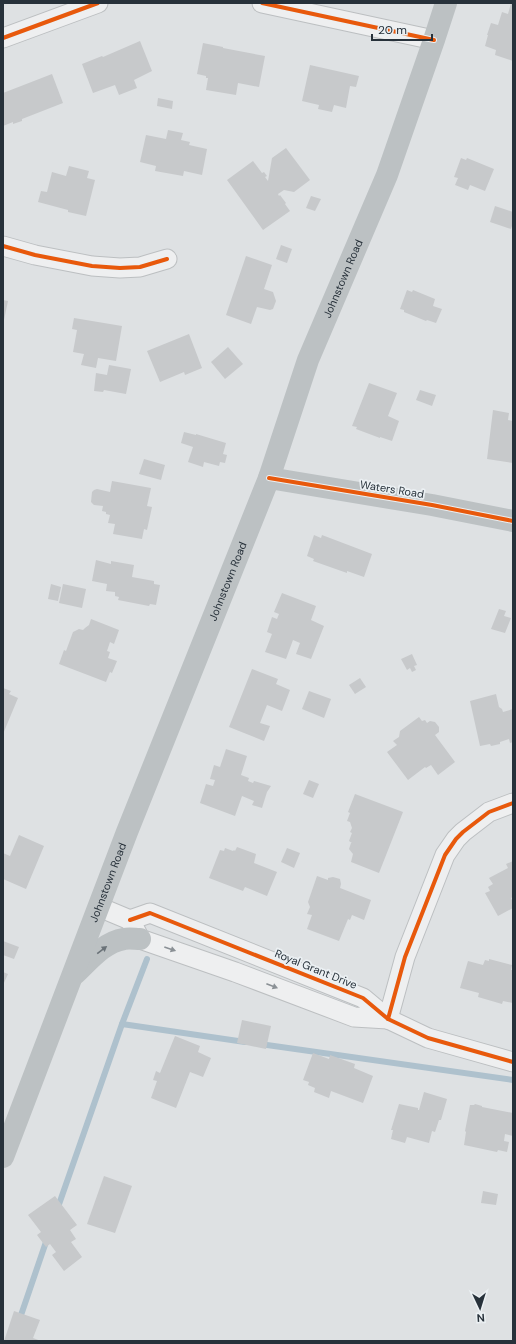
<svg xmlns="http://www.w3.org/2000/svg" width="516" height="1344" viewBox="0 0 516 1344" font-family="'DM Sans',sans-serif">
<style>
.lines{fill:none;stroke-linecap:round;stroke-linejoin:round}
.stream{stroke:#aec1cd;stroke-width:6}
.building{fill:#c7c9cb}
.street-casing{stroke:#bcbfc1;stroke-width:21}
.street{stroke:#eeeff0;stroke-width:19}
.secondary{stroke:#bcc1c3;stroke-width:22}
.cycleway-casing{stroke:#ebf0f3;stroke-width:6}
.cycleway{stroke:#e8590c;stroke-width:4}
.oneway{fill:#8a9095}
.oneway2{fill:#6a7278}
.labels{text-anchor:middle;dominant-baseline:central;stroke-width:3.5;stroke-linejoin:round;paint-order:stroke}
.street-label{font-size:11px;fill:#27313a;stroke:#ebf0f3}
</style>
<rect width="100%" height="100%" fill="#dee1e3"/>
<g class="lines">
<g class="stream">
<path d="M122,1024L245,1042"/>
<path d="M260,1044L513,1080"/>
<path d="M57,1210L122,1024L147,959"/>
<path d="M19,1321L47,1239"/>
</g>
</g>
<g class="building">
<path d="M511,3H513V61L495,55L496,50L485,46L488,35H487L491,23L498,25L502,12L508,14Z"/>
<path d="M140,41L152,71L134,80L137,88L119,95L115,85L93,93L82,64L102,56L103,57Z"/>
<path d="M203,43L223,47V48L265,56L259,87L238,83L236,95L206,90L208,78H206V76L197,74Z"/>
<path d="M310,65L359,76L356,87L350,86L346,108L334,105L332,112L318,109L319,105L302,101Z"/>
<path d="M52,74L63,103L22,119V121L13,124V122L3,126V93Z"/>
<path d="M158,98L173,101L172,109L157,106Z"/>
<path d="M168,130L183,133L181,140L190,142L189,145L207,149L202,175L184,171L183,176L155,171L156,166L140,162L146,135L166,139Z"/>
<path d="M286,148L310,180L294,192L284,190L278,194L279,196L280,195L286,203L285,204L290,211L263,230L227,180L253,161L262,173L264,172L267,176L265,177L268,181L272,158Z"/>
<path d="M461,158L466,160L467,158L494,169L485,191L470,185L468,190L455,185L458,178L454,177Z"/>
<path d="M69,166L89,171L87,178L95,180L86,216L68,212V210L38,202L41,191L47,192L52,172L66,176Z"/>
<path d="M311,196L321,199L315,211L306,208Z"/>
<path d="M495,206L513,212V223L511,229L490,222Z"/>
<path d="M281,245L292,249L287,263L276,259Z"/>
<path d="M246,256L272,265L264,289L273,292L276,301L273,309L270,310L257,307L251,324L226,315Z"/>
<path d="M407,290L412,292L413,290L435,299L433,306L442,309L436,323L427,320L426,321L404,312V310L400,309Z"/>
<path d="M3,300L8,301L4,320L3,319Z"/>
<path d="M74,318L122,326L116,361L98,358L96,368L81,365L84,354L73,352L77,330L72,329Z"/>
<path d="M189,334L202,368L185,375L184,372L160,382L147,351Z"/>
<path d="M228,347L243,364L225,379L211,362Z"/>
<path d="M109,365L131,369L126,394L104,390L103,392L94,391L96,373L107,375Z"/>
<path d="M369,383L397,393L388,416L399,421L392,441L380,437V438L356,429L357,427L352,426Z"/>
<path d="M420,390L436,395L432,406L416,400Z"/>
<path d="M493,410L509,413L508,420L513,421V463L487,459Z"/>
<path d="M184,432L196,435V434L226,443L223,454L227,455L225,463L220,462L219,466L204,462L203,467L188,462L193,447L181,443Z"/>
<path d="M144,459L165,465L161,480L139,474Z"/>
<path d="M112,481L151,488L147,506L152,507L147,530L144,529L142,539L113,534L115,524L108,523L110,515L106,514V512L102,511L103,506L94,505L91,502L92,492L94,490L97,489L110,492Z"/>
<path d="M314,535L321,538L322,535L372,554L364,577L347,571V573L313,561L314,559L307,556Z"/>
<path d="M96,560L111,564V561L134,565L132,577L154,581V584L160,585L156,605L150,604L149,606L118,600L119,597L115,596V592L106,591L107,584L92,581Z"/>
<path d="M51,584L61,587L58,601L48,599Z"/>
<path d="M63,584L86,589L82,608L59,603Z"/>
<path d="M282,593L316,606L311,620L324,626L311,659L296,654L300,643L293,640L286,659L265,652L272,634L267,632L272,617L277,619L279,614L274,612Z"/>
<path d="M499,609L506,611L504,616L511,618L505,633L491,629Z"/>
<path d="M91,619L119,630L114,644L110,642L107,651L110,652L108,658L117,661L112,673L110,672L106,682L59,664L64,650L66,651L73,632L79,629L83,630L85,628L89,625Z"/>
<path d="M412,654L417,665L414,666L416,670L412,672L410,668L407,670L401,659Z"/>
<path d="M252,669L278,679L276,684L290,690L282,711L267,705L260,723L270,726L264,741L229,727Z"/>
<path d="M360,678L366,687L355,694L349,685Z"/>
<path d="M3,688L11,691L9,694L18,698L3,734Z"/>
<path d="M309,691L331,699L324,718L302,709Z"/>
<path d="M496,694L499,707L502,709L503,712L513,709V742L510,743L509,739L500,742V744L491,746L490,744L480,746L470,701Z"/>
<path d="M419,717L422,721L425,720L427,723L430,721L435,722L439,727V732L435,735L455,762L438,775L431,765L426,768L425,767L408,780L387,752L397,745L393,741L399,737L400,731Z"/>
<path d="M226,749L247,756L241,775L249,778L248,781L253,783L254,781L271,786L267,792L262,808L252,805L254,801L242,796L235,816L200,803L206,784L213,786L215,780L210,779L214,765L220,767Z"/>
<path d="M309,780L319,784L313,798L303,794Z"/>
<path d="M355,794L403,812L379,873L351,862L353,854L349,849L351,843H352L349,841L352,833L350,832L352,828L350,822L347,821L350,813L348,812Z"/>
<path d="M19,835L44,846L26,889L3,879V853L10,856Z"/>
<path d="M237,847L256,854L254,863L277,872L267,896L245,887L243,891L209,878L220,850L224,851L225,848L233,851L234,850L235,851Z"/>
<path d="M287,848L300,853L294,868L281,862Z"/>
<path d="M513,861V897L511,898L513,902V908L498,916L485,893L490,891L488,887L493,884L489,878L508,868L506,864Z"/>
<path d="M317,876L328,880V878L333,877L340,879L341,884L340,888L371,900L364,920L352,915L350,920L348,919L339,941L307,929L312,915L307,914L310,907L308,902Z"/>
<path d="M3,941L19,947L14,959L3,955Z"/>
<path d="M489,959L512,965L511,970H513V1003L503,1001L502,1004L478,997L479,993L460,988L468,961L483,965L485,960L489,961Z"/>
<path d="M3,972L8,974L3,985Z"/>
<path d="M242,1020L271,1026L266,1049L237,1043Z"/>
<path d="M175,1036L200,1046L198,1052L211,1058L203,1077L190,1072L176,1108L151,1098L157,1081L153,1080L156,1071L160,1073Z"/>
<path d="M313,1053L329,1059L330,1055L355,1064L354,1068L373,1076L363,1103L331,1091L329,1098L314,1092L315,1088L308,1085L309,1082L303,1080Z"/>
<path d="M424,1092L447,1099L441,1120H439L435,1132L432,1131L429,1143L407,1137L405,1143L391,1139L393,1130H391L399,1104L418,1108V1110H419Z"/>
<path d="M475,1104L482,1106V1107L513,1113V1136L505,1134L504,1141L509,1142L507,1152L498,1150L497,1152L464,1145L466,1132L465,1131L470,1105H474Z"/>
<path d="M104,1176L132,1186L115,1233L87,1224Z"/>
<path d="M483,1191L498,1194L496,1205L481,1203Z"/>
<path d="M55,1196L77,1225L70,1230L76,1239L71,1242L82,1257L64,1271L52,1255L56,1252L50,1244L46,1247L37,1235L41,1232L28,1215Z"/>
<path d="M14,1311L40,1320L33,1338L41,1341H4Z"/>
</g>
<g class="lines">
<defs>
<g id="street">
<path d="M262,3L434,40"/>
<path d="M3,38L98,3"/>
<path d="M3,246L35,255L92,266L120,268L140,267L167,259"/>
<path d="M99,907L130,920L140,939L235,972L354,1017L388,1019"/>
<path d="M130,920L150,913L363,998L388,1019L428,1038L513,1062"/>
<path d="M388,1019L405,957L445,855L456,839L463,832L489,812L513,803"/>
</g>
</defs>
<use href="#street" class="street-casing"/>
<use href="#street" class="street"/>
<g class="secondary">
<path d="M269,478L432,505L513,521"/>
<path d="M75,974C89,961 104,942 124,939C129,938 135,939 140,939"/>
<path id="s1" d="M3,1157L127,832L269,478L308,360L387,175L434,40L446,3"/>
</g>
<defs>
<g id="cycleway">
<path d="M262,3L434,40"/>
<path d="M3,38L98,3"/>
<path d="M3,246L35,255L92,266L120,268L140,267L167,259"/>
<path d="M269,478L432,505L513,521"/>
<path d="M130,920L150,913L363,998L388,1019L428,1038L513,1062"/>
<path d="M388,1019L405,957L445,855L456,839L463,832L489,812L513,803"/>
</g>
</defs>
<use href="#cycleway" class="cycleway-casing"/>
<use href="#cycleway" class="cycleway"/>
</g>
<defs><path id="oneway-solid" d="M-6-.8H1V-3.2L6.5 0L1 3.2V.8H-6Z"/></defs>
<g class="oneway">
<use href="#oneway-solid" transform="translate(170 949) rotate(19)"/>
<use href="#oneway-solid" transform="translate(272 986) rotate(21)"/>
</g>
<use class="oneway2" href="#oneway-solid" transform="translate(102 950) rotate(-37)"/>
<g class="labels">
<g class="street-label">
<text stroke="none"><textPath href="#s1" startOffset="942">Johnstown Road</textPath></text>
<text transform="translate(392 489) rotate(9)">Waters Road</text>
<text stroke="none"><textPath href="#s1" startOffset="618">Johnstown Road</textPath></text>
<text stroke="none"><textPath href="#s1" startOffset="294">Johnstown Road</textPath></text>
<text transform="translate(316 969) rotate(22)">Royal Grant Drive</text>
</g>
</g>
<rect width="516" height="1344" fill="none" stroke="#27313a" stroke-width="8"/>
<g transform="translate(480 1308) rotate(176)" stroke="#ebf0f3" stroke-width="3" paint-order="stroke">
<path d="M0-3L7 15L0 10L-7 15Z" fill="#27313a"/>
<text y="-6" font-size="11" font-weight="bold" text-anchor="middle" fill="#27313a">N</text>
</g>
<path d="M372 34v6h60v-6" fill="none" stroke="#27313a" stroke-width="2"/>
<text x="378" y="34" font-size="12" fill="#27313a" stroke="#ebf0f3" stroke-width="3" paint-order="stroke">20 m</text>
</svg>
